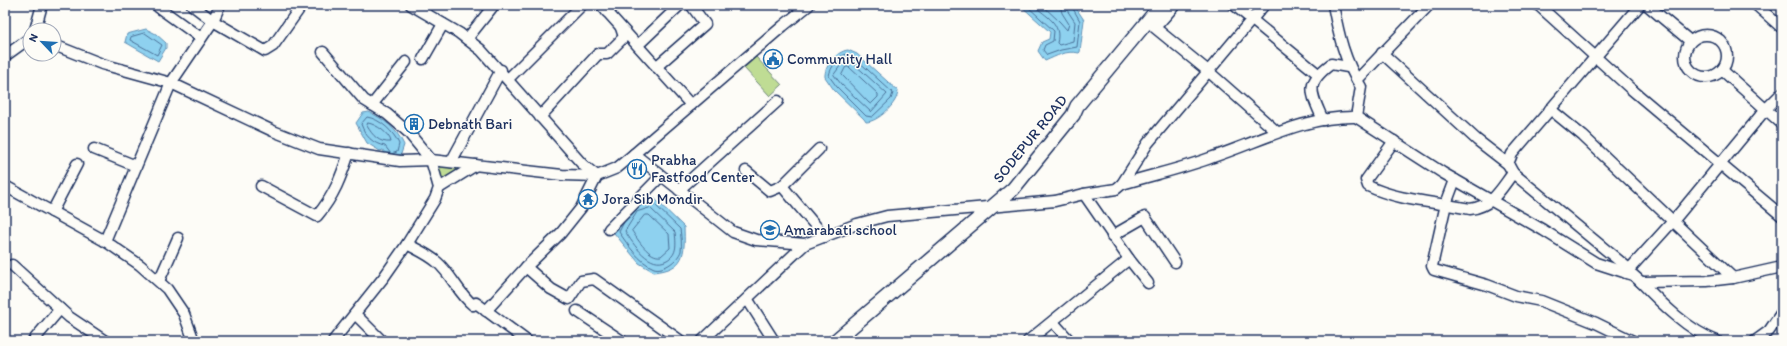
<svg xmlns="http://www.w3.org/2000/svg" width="1787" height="346" viewBox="0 0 1787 346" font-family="Itim,sans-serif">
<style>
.green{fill:#bfdc94;stroke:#6d8679}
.water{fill:#8ed1ef;stroke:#6090b5}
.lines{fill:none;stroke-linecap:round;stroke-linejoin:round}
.shore{stroke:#497098;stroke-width:1}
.minor-casing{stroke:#1b2f5e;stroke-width:13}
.major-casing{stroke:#1b2f5e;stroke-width:16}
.minor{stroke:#fdfcf7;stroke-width:10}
.major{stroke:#fdfcf7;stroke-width:13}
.labels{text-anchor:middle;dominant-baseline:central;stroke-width:3;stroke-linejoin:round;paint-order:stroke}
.poi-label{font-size:15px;fill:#1b2f5e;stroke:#fdfcf7;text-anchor:start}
.street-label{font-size:15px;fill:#1b2f5e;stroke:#fdfcf7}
</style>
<rect width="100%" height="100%" fill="#fdfcf7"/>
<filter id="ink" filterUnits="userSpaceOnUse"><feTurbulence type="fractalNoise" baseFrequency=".025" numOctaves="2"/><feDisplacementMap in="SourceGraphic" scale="8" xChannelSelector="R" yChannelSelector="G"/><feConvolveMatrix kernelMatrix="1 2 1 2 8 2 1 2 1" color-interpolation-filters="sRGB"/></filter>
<g filter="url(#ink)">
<g class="green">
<path d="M756,57L782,85L770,96L744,68Z"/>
<path d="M433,162L469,166L440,185Z"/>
</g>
<g class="water">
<path d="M1020,5H1074L1084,20L1080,52L1079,53C1066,50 1057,56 1045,61L1038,51L1042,42L1049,39L1050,32Z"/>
<path d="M146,29L156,34L166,43V48L158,61L125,42L127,34Z"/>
<path d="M848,50L857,54L898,91C898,103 878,122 866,122L864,119L834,90L825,77C824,66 837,51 848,50Z"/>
<path d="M369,112C384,119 397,129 404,145L401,154L396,157H387L383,150L380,151L367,143L356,123L363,113Z"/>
<path d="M653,197L684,227C685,254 685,269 654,272L639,263L614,233L616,226L638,201Z"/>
</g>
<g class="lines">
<g class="shore">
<path d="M1026,5L1054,31L1053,41L1045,45L1043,50L1047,55L1061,50L1077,47L1080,21L1071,5"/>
<path d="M1033,5C1047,17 1062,23 1057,43L1059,45L1073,41L1075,22L1067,10L1066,5"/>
<path d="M1042,5L1060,22L1067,30L1069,24L1062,13L1060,5"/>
<path d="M145,33L162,45L157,55L130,40L131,37Z"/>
<path d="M847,54L855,58L893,93L891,99L872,117L866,116L837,87L829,76C830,68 839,55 847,54Z"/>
<path d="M845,60L852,62L887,94L871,112L841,84L834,75Z"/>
<path d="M846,67H849L878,94V97L871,104L869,103L842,75Z"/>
<path d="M368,123C376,124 390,134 391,142C379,143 373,136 367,126Z"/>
<path d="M391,154L385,146C373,144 365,136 361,124L367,117C380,119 394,132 399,144L397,152L391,154"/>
<path d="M650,208L675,232C676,243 678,254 667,260C650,270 633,244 625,231L637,212Z"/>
<path d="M645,215H649L669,234L670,248L661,256C649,258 638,240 632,231Z"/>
<path d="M624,222L619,232C628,245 639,262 654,268C664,271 678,260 681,251C682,245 681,235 680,229L652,202L641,205"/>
</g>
<defs>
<g id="minor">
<path d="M192,5L213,21L220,5"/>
<path d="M411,5L459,33L481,50L583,165L597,176L581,208L561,233L526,267L486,311"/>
<path d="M601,5L691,105"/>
<path d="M1234,5L1318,74"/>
<path d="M1333,5C1339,36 1344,60 1361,87L1356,117"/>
<path d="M1538,5L1631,89L1782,216"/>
<path d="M1647,5L1690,41"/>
<path d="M1756,5L1782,28"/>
<path d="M158,7L201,38"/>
<path d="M607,12L615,5"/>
<path d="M1154,27L1208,71L1277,132"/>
<path d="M35,30L42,5"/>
<circle cx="1706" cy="56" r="21"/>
<path d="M467,39L494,5"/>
<path d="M54,45L102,64L171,83L273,131L319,149L400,161L431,160L562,175L597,176L617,168L634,154L733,232L756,240L805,244L857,224L887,216L1055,201L1084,194L1116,189L1122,184C1152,175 1184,168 1213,157C1261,141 1305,116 1356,117L1443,173L1543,230L1596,263L1633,275L1641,282L1707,281L1733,278L1782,267"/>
<path d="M638,45L680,5"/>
<path d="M323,52L364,100L387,114L408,132L431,160L439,188L435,199L407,244L384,277L333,341"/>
<path d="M1382,53L1477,140L1508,164"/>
<path d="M5,56L30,38"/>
<path d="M423,59L443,24"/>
<path d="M656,67L705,24L691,5"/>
<path d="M1722,70L1782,124"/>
<path d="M508,79L582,5"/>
<path d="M1357,80L1429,5"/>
<path d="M372,105L406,62"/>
<path d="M1550,109L1583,136L1733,278"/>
<path d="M540,117L598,54H607L624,37L621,28"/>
<path d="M1323,120C1311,92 1304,84 1331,64L1348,67"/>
<path d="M1394,141L1366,180L1368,186C1399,201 1437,202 1470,209C1493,206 1500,190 1513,173L1629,269"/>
<path d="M94,149L136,166"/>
<path d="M634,154L783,26L809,5"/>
<path d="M451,162L501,70"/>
<path d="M746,171L770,191L782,186L825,237"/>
<path d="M1513,173L1508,164L1512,154L1640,5"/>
<path d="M1455,180L1446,204L1432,266L1434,270L1487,285L1516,296L1541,301L1596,323L1633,341"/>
<path d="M1122,184L1148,143L1264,5"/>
<path d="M5,186L105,241L140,265L167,289L184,314L194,341"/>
<path d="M261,186L317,216C334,196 341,177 349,153"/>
<path d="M782,186L819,149"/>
<path d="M439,188L476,165"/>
<path d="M679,190L778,101"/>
<path d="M1084,194L1129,259L1148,283"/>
<path d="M52,212L77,164"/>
<path d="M609,229L661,176"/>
<path d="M1112,236L1145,217L1175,262"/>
<path d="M105,241L171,83L213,21L265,51L273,46L302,5"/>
<path d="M407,244C416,249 428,254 437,262C452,275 458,293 473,305L476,303L527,341"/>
<path d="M12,265L69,317L105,341"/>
<path d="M526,267L551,289L569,299L581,281L594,279L681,341"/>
<path d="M1626,273L1674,220L1765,110L1782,93"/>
<path d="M159,281L178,238"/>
<path d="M1641,282C1661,303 1689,331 1717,341"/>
<path d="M748,300L774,341"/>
<path d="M577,311L622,341"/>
<path d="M355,314L382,341"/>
<path d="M1053,322L1070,341"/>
<path d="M33,341L60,309"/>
<path d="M702,341L805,244"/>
<path d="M1028,341L1129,259"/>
<path d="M1755,341L1769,331L1782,312"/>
</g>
<g id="major">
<path d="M1158,22L1173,5"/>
<path d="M835,341L1013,189L1073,115L1077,106L1161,5"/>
</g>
</defs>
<use href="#minor" class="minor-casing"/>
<use href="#major" class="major-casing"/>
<use href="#minor" class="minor"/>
<use href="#major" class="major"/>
</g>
</g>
<defs>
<symbol id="civic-ring" viewBox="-11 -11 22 22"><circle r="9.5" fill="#fdfcf7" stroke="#1f6fb2" stroke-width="1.5"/><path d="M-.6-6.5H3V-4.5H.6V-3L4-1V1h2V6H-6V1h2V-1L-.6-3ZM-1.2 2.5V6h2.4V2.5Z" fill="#1f6fb2"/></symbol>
<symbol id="building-ring" viewBox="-11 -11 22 22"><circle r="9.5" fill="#fdfcf7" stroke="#1f6fb2" stroke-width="1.5"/><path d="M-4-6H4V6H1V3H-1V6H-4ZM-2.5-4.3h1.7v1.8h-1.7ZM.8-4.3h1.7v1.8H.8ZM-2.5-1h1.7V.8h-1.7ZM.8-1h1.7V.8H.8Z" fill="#1f6fb2"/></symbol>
<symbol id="restaurant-ring" viewBox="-11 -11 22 22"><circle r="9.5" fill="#fdfcf7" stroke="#1f6fb2" stroke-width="1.5"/><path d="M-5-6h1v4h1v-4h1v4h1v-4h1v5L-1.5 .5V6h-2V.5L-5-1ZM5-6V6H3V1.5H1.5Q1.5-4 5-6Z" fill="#1f6fb2"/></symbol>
<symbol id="temple-ring" viewBox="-11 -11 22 22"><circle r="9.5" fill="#fdfcf7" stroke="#1f6fb2" stroke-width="1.5"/><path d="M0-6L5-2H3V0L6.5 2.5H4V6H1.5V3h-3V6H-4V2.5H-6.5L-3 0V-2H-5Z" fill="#1f6fb2"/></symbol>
<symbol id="school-ring" viewBox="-11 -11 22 22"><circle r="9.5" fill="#fdfcf7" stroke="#1f6fb2" stroke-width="1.5"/><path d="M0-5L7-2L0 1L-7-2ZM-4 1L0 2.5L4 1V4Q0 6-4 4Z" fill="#1f6fb2"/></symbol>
</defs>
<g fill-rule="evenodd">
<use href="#civic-ring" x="762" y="48" width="22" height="22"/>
<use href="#building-ring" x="403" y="113" width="22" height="22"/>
<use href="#restaurant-ring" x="626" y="158" width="22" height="22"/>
<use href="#temple-ring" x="577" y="188" width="22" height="22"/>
<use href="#school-ring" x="759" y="219" width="22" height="22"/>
</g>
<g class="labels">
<g class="poi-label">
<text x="787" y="59">Community Hall</text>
<text x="428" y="124">Debnath Bari</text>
<text x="651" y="160">Prabha<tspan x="651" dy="17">Fastfood Center</tspan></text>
<text x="602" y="199">Jora Sib Mondir</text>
<text x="784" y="230">Amarabati school</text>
</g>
<g class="street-label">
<text transform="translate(1030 139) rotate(-51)">SODEPUR ROAD</text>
</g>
</g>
<rect width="1787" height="346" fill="none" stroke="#fdfcf7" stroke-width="20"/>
<rect x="10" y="10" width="1767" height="326" fill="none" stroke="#1b2f5e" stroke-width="1.5" filter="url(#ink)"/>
<g transform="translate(42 42) rotate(295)"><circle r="19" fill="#fdfcf7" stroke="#a3aaba"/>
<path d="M0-3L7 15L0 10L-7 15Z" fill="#1f6fb2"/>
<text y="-6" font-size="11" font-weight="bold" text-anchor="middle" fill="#1b2f5e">N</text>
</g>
</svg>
